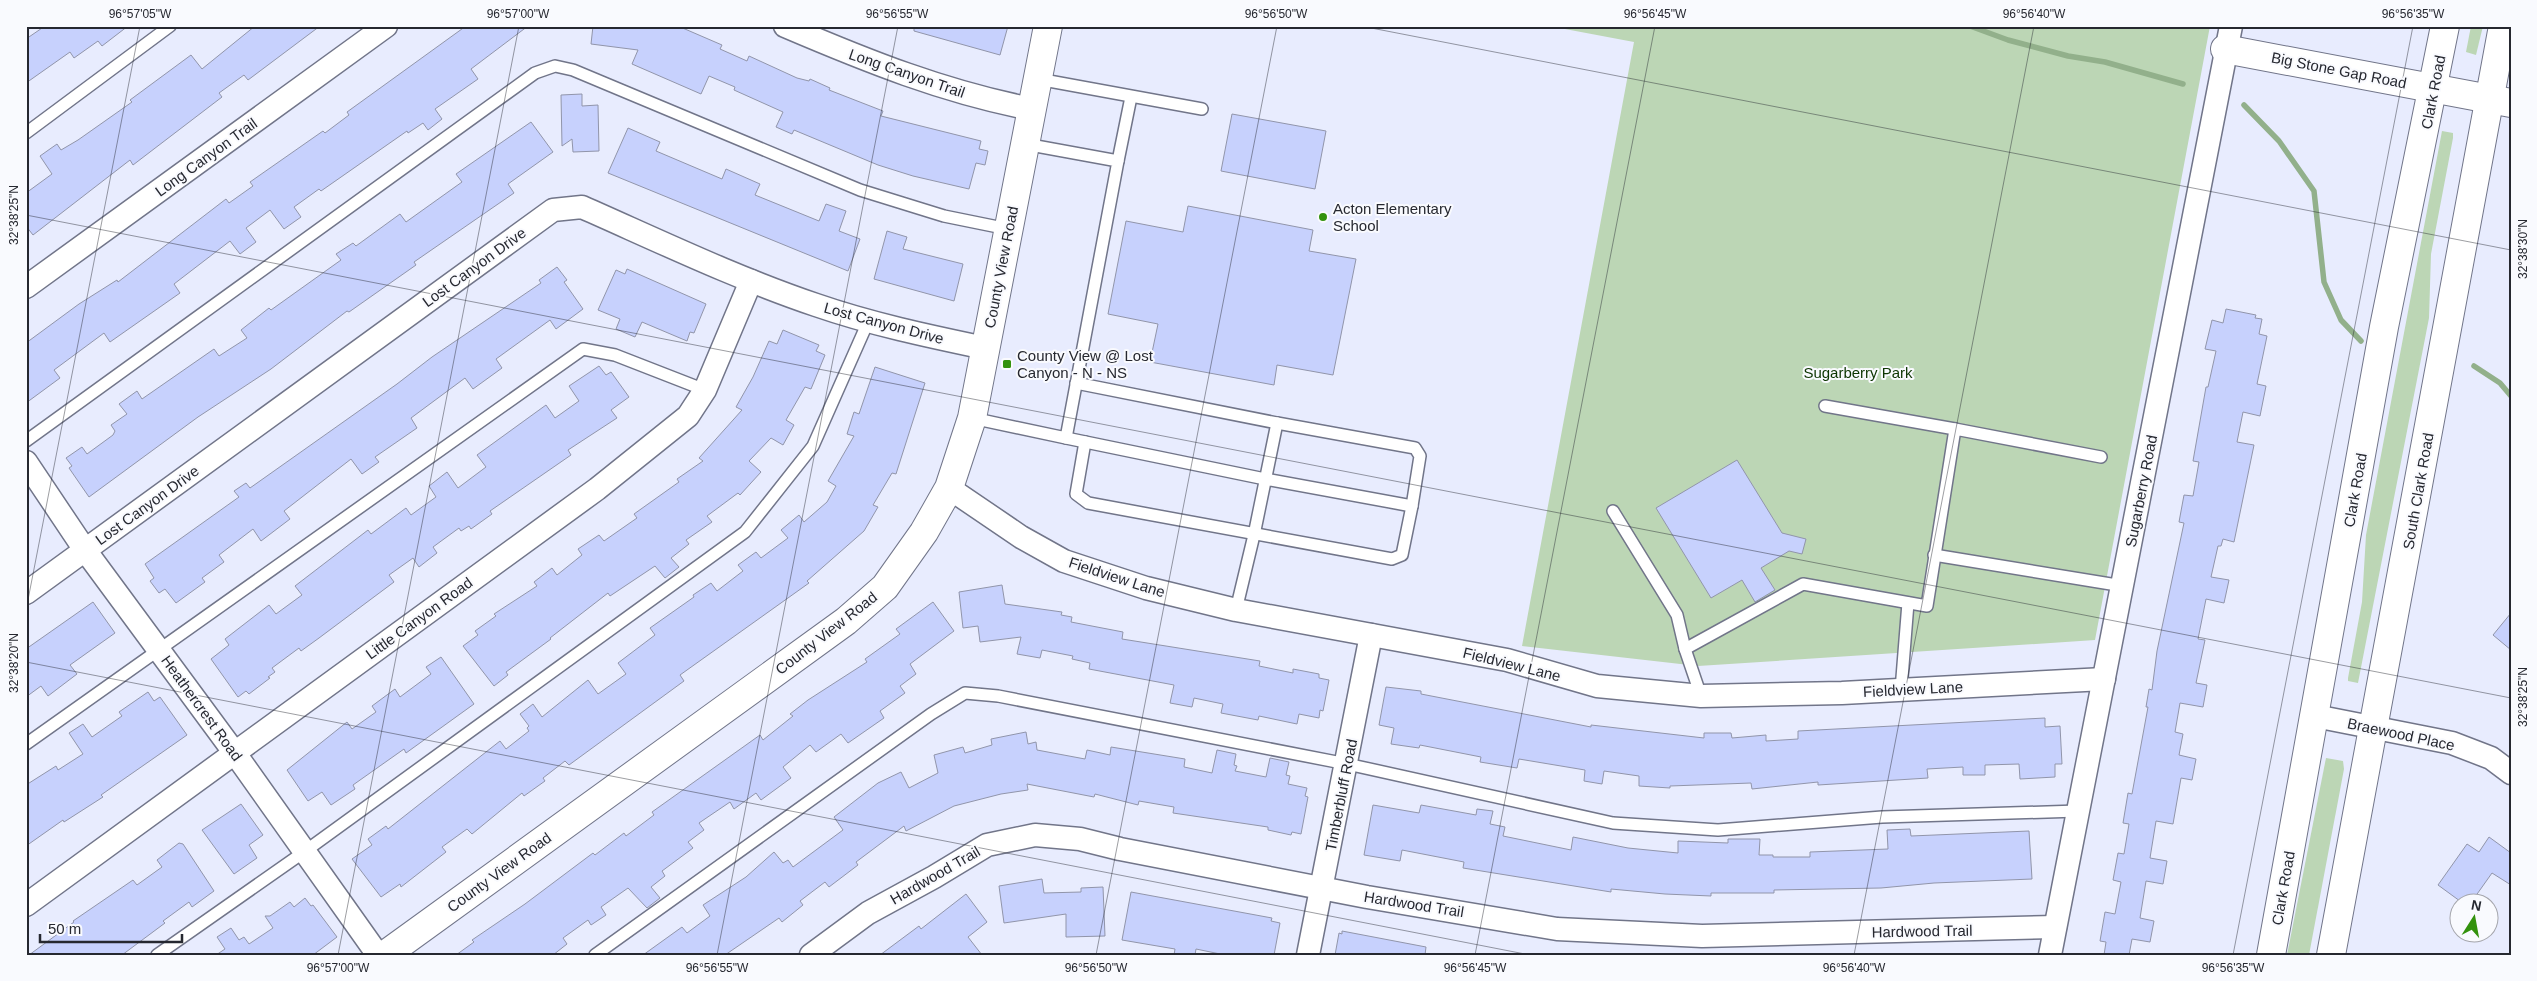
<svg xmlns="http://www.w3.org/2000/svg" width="2537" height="981" viewBox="0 0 2537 981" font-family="Arial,sans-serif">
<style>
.green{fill:#bcd6b5}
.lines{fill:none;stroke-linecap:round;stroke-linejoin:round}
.stream{stroke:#92b08b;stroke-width:5.5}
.building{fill:#c7d1fd;stroke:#9195aa}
.lane-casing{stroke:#717589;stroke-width:14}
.street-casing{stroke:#717589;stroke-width:25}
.secondary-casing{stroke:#717589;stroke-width:30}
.lane{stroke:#fff;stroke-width:11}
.street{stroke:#fff;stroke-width:22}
.secondary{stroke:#fff;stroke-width:28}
.ticks{fill:none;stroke:#262830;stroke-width:1;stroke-opacity:0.45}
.poi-dot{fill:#33920d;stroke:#f9fafe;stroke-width:2}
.labels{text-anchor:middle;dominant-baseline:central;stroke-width:4;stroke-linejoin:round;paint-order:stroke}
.street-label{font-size:15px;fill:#262830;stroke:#f9fafe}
.poi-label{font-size:15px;fill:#262830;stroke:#f9fafe;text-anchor:start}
.park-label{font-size:15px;fill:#0c3500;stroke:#f9fafe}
.neatline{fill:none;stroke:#262830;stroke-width:2}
.ticks-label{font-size:12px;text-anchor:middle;fill:#262830}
</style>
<rect width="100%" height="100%" fill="#e8ecfe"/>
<g class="green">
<path d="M1549,26H2210L2095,640L1698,666L1522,646L1634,42Z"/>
<path d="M2471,26H2483L2476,55L2466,52Z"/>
<path d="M2442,131L2453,133V138L2431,254L2429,318L2358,683L2348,681V678L2362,602L2366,535Z"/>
<path d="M2326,758L2343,761L2344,769L2309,955H2287Z"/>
</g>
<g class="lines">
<g class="stream">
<path d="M1970,26L2008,40L2068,56L2105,62L2183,84"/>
<path d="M2244,105L2279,141L2314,191L2324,282L2341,320L2361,341"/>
<path d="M2474,366L2500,383L2511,396"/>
</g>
</g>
<g class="building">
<path d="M45,26H128L102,46L98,41L74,58L70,52L26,83V39Z"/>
<path d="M255,26H320L248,80L244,75L219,93L222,97L150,152L133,165L130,160L33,235L26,226V193L52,174L40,156L57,144L61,150L78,140L132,102L130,100L191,55L202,69Z"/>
<path d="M466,26H528L471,69L478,79L435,109L442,119L428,130L423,123L408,133L407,131L321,191L319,189L294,207L301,217L284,229L270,210L246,228L256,242L240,254L230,241L174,284L180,293L110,342L104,333L54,370L60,378L26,403V343L79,304L117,280L118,282L226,199L229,203L253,186L250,182L323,131L325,133L349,115L347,112Z"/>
<path d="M593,26H678L722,45L720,49L747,61L749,56L797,78L809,81L810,79L830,88L829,90L883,111L881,116L981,141L979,149L988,151L985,165L976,163L969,189L913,176L878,165L794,130L792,134L776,127L783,112L734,90L735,87L709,76L701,94L632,64L638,50L591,44Z"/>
<path d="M914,26H1008L1000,55L914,31Z"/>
<path d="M582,94V106L598,105L599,151L573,152L572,139L562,146L561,95Z"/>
<path d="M1232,114L1326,131L1315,189L1221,171Z"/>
<path d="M531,122L553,152L508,184L514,193L414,262L416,265L349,312L347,311L271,369L198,417L89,497L69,468L72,466L66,458L82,447L87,454L113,435L115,431L111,425L127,414L119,404L137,391L142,399L214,349L219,356L247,338L241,330L269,308L271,310L341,260L336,254L353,243L356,246L400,214L406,222L462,182L456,174Z"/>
<path d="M628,128L660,142L656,151L722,179L726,169L760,184L755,195L819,221L826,204L846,211L839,231L860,239L848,271L608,173Z"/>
<path d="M1188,206L1313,230L1309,251L1356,259L1333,375L1277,365L1274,385L1150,362L1158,324L1108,314L1126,221L1183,232Z"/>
<path d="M887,231L907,237L903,249L963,264L954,301L874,279Z"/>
<path d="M557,267L567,280L564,282L583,309L556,329L550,320L496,359L502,368L473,389L465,378L411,418L417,428L375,457L379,462L362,474L351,459L284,511L290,519L261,541L253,529L219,555L224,562L202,578L205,582L176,603L165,589L159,593L150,581L154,578L145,564L239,497L234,491L246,483L250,488L397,384L432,357L541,283L539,280Z"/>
<path d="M627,269L706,304L694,333L690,332L687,341L642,322L635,337L616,329L620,319L598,310L616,270L625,274Z"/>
<path d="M2226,309L2256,315L2255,318L2262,319L2259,334L2267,336L2257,384L2266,386L2260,416L2243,412L2237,442L2254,445L2234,542L2223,539L2221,546H2218L2211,577L2229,580L2224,603L2206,599L2198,639L2205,640L2196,683L2207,685L2203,707L2180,703L2175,732L2183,734L2179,755L2196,759L2192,780L2181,778L2173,824L2156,821L2150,858L2167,861L2163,884L2146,881L2140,918L2154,921L2150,942L2132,939L2129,955H2104L2106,942L2100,941L2105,912L2115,914L2121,882L2113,880L2118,853L2124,854L2129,824L2123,823L2128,793L2132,794L2148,707H2146L2149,689L2152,690L2157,651L2184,523L2179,522L2184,495L2193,496L2199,462L2193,461L2206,387H2208L2216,351L2205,349L2212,320L2223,323Z"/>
<path d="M783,330L819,345L816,351L825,355L811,389L805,387L786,420L794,425L783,445L771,438L749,461L761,472L740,495L738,493L707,516L712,522L686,540L689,544L671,558L679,567L665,578L655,566L610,596L608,593L550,638L551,639L506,672L508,675L494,686L463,646L478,635L475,631L496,616L494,614L537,586L534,582L552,568L557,575L582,555L578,549L599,535L604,541L637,518L634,514L679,482L677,479L703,461L699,458L742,410L736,407L753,377L769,341L777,344Z"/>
<path d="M599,366L606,375L611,372L629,397L611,410L617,418L568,450L571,455L490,511L492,514L471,529L469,526L461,531L459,528L433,547L437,553L419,567L413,558L389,575L394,582L319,638L301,651L299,648L272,668L275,672L268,677L270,678L249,694L246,691L238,697L211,659L229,645L225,639L269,605L276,614L302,595L295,586L368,530L371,534L406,508L411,515L436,497L429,486L447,472L458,488L486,467L477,455L546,405L555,418L579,401L569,386Z"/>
<path d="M875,367L925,383L896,474L892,473L873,505L878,507L864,531L807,581L809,583L680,675L684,681L569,765L565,761L543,778L545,781L524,796L522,793L472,834L467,829L442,847L446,852L401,887L400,884L381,897L352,859L372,845L368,839L386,826L388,829L500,741L506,749L529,731L527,728L529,726L520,714L533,704L542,717L588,680L598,694L626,674L618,663L655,635L650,628L694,597L693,595L711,583L717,591L743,571L738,565L756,552L761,558L788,538L781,530L799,515L804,522L827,502L836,486L828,481L854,436L847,434L854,412L859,414Z"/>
<path d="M1737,460L1782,533L1806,539L1802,554L1789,551L1761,568L1775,590L1755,602L1742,580L1711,598L1656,508Z"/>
<path d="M1002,585L1005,604L1062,612L1061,615L1072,617L1071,622L1123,632L1122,639L1260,661L1259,666L1293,673V669L1319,674V678L1329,680L1323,711L1320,710L1319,718L1299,714L1297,724L1259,716L1258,720L1221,713L1223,704L1194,698L1192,707L1170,703L1174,685L1089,669L1090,663L1072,659L1073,656L1042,650L1040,658L1017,654L1021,637L980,642L978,626L963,628L959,592Z"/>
<path d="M93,602L115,633L70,665L77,674L48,696L41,686L26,697V649Z"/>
<path d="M933,602L954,631L910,664L916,674L900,686L905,693L880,711L884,718L848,743L841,734L816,752L810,745L783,767L791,778L761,800L756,793L734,809L730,802L699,823L704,830L688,842L693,848L662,871L665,876L651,887L660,898L647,908L628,888L601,907L606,915L591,925L588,920L563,938L567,944L553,955H456L474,942L472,940L525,904L593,853L595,855L624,833L626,836L654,815L652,812L760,735L763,740L793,716L790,714L808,700L867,662L865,659L900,634L896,629Z"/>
<path d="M2511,613V650L2493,635Z"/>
<path d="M441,657L474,704L406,753L404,749L353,785L355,789L331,805L322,792L308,801L287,770L347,722L352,729L376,712L372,706L395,689L400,697L431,674L426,667Z"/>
<path d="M1386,687L1421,691V694L1591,727V725L1704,738V733H1731L1732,738L1766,735V741L1798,739V731L2045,718V727L2060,726L2062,764H2055V777L2020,779L2019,764L1985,765V775H1963V767L1927,769L1928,778L1818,785V782L1752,789L1751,783L1670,786V788L1639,786V776L1604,771L1602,784L1584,781L1585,770L1519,759L1517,768L1480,762L1481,757L1420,745L1419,748L1391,744L1394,728L1379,725Z"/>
<path d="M148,692L154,701L160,697L187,735L101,795L103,797L64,822L63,820L26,846V785L56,766L58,770L83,754L69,733L83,724L92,737L122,716L119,712Z"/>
<path d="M1026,732L1028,744L1036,742L1037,750L1085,759L1087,750L1110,755L1111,747L1185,759L1184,767L1212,773L1217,750L1236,754L1234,765L1237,766L1235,771L1266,777L1270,758L1289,762L1286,775L1290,776L1288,784L1307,788L1305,796L1308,797L1301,834L1292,832L1291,835L1268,830V827L1173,813L1174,807L1139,801L1138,805L1095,794L1094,797L1027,784L1028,790L1001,794L954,806L906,831L904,826L856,862L858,865L829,887L825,882L800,901L803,905L782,922L779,918L725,955H643L682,927L687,933L710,916L703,905L746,877L774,852L783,863L788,860L793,867L843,830L834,817L878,783L901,772L909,788L938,773L934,755L963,747L965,753L992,745L991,739Z"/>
<path d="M241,804L263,835L249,845L257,858L234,874L202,830Z"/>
<path d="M1373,805L1419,813L1421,805L1476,815L1477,809L1493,811L1490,824L1505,827L1503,836L1571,850L1573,837L1628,848L1678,853V841L1728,843V839H1760L1759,855H1773V857H1810V852L1888,849L1887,830L1910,829L1911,836L2029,831L2032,879L1934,883L1881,888L1774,890V893H1711V896L1665,894L1611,889V892L1463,868L1464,862L1402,850L1400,861L1364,855Z"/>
<path d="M2489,837L2511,853V885L2492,873L2470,904H2464L2438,885L2467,844L2479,852Z"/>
<path d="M179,843L183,844L214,891L192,907L189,902L163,921L165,923L122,955H29L74,922L73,921L133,880L137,885L162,867L157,860Z"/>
<path d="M1042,879L1044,893L1081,892V888L1103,887L1105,936L1066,937V914L1004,923L999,886Z"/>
<path d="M1131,892L1272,918L1271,921L1280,923L1274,955H1225L1196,949L1195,955H1174L1175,949L1122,940Z"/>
<path d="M966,894L987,922L968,937L982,955H880L919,926L921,929Z"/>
<path d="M305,898L311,906L313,905L337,937L313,955H216L225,949L217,937L231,928L239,940L244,937L249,944L273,928L265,916H270L290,902L294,907Z"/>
<path d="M1342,931L1426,947L1425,955H1335L1339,933L1342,934Z"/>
</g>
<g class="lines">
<defs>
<g id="lane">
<path d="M1038,79L1202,109"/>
<path d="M26,133L170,26"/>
<path d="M1118,161L1131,97"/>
<path d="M1076,383L1277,423L1254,535L1236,610"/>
<path d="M1825,406L1955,429"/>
<path d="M972,418L1066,438L1118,161L1025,144"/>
<path d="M1066,438L1265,479L1412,506L1420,456L1415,448L1277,423"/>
<path d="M26,441L535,73L555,66L573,70L860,190L944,216L1008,229"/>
<path d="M1085,442L1076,494L1088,503L1392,559L1402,555L1412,506"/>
<path d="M1613,511L1677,615L1685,649L1701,696"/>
<path d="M1934,555L2123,586"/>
<path d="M1685,649L1803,584L1927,606L1955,429L2101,457"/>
<path d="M1901,690L1908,603"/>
<path d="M26,744L583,349L615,355L705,390"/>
<path d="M157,955L304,852L745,532L813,446L868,322"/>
<path d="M595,955L931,714L965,693L998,696L1347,764L1613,823L1718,830L1882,817L2078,811"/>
</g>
<g id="street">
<path d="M785,26C867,61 944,92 1032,109"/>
<path d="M26,287L386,26"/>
<path d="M26,462L85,550L234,752L378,955"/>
<path d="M949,488L1021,537L1064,561L1146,588L1236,610L1507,660L1597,686L1701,696L1842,693L2104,679"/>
<path d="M26,593L553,210L582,207C659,241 736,278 816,305C871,324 928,336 985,348"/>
<path d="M2315,716L2452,743L2491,758L2511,773"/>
<path d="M26,905L597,489L688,416L705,390L751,281"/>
<path d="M811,955L868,913L934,877L987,845L1035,835L1080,839L1120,849L1367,897L1557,929L1702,936L2055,927"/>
<path d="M1308,955L1371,635"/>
<path d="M2050,955L2231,26"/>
</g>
<g id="secondary">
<path d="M2225,49L2511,103"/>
<path d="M385,955L846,621L885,587L924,532L949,488L972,418L1048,26"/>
<path d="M2271,955L2384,327L2445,26"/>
<path d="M2331,955L2503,26"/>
</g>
</defs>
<use href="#lane" class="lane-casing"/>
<use href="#street" class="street-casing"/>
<use href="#secondary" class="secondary-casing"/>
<use href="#lane" class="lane"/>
<use href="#street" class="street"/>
<use href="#secondary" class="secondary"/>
</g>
<path class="ticks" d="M1361,26L2511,250M26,215L2511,698M26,610L140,26M26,662L1530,955M338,955L519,26M717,955L898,26M1096,955L1277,26M1475,955L1655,26M1854,955L2034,26M2233,955L2413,26"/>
<g class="poi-dot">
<circle cx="1323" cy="217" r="5"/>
<rect x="1002" y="359" width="10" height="10" rx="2.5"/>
</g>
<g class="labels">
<g class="street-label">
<text transform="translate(2339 70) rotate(11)">Big Stone Gap Road</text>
<text transform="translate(907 73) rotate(19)">Long Canyon Trail</text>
<text transform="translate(2433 92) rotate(-79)">Clark Road</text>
<text transform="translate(206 157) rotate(-36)">Long Canyon Trail</text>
<text transform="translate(474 267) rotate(-36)">Lost Canyon Drive</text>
<text transform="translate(1001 267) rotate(-79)">County View Road</text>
<text transform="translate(884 323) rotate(15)">Lost Canyon Drive</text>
<text transform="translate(2355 490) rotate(-80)">Clark Road</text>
<text transform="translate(2141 491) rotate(-79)">Sugarberry Road</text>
<text transform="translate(2418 491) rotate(-80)">South Clark Road</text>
<text transform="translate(147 505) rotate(-36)">Lost Canyon Drive</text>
<text transform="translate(1117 577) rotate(18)">Fieldview Lane</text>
<text transform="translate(419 618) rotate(-36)">Little Canyon Road</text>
<text transform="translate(826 633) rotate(-38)">County View Road</text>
<text transform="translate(1512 664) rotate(14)">Fieldview Lane</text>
<text transform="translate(1913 689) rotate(-3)">Fieldview Lane</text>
<text transform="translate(202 708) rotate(54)">Heathercrest Road</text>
<text transform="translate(2401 734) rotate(12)">Braewood Place</text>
<text transform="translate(1341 795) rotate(-79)">Timberbluff Road</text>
<text transform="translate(499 872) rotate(-36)">County View Road</text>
<text transform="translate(935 875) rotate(-30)">Hardwood Trail</text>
<text transform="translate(2283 888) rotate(-80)">Clark Road</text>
<text transform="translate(1414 904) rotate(9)">Hardwood Trail</text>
<text transform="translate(1922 931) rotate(-1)">Hardwood Trail</text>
</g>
<g class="poi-label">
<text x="1333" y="208">Acton Elementary<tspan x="1333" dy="17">School</tspan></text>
<text x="1017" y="355">County View @ Lost<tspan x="1017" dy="17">Canyon - N - NS</tspan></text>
</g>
<g class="park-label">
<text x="1858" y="372">Sugarberry Park</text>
</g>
</g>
<rect width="2537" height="981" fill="none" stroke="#f9fafe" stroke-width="55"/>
<g transform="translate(2474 918) rotate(11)"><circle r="24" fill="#f9fafe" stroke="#a5a6ac"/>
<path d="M0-4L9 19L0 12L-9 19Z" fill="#33920d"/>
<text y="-8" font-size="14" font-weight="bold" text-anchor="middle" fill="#262830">N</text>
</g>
<path d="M40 934v8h142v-8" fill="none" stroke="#262830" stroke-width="2.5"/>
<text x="48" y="934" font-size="15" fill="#262830" stroke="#f9fafe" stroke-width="4" paint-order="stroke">50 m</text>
<rect x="28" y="28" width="2482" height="926" class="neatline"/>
<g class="ticks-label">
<text x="140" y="18">96°57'05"W</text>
<text x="518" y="18">96°57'00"W</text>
<text x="897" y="18">96°56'55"W</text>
<text x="1276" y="18">96°56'50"W</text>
<text x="1655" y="18">96°56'45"W</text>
<text x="2034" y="18">96°56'40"W</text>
<text x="2413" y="18">96°56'35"W</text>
<text transform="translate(14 215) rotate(-90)" y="4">32°38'25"N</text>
<text transform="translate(2523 249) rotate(-90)" y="4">32°38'30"N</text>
<text transform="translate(14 663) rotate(-90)" y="4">32°38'20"N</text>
<text transform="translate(2523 697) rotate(-90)" y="4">32°38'25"N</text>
<text x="338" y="972">96°57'00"W</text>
<text x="717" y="972">96°56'55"W</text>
<text x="1096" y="972">96°56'50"W</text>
<text x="1475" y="972">96°56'45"W</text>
<text x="1854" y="972">96°56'40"W</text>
<text x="2233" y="972">96°56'35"W</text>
</g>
</svg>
